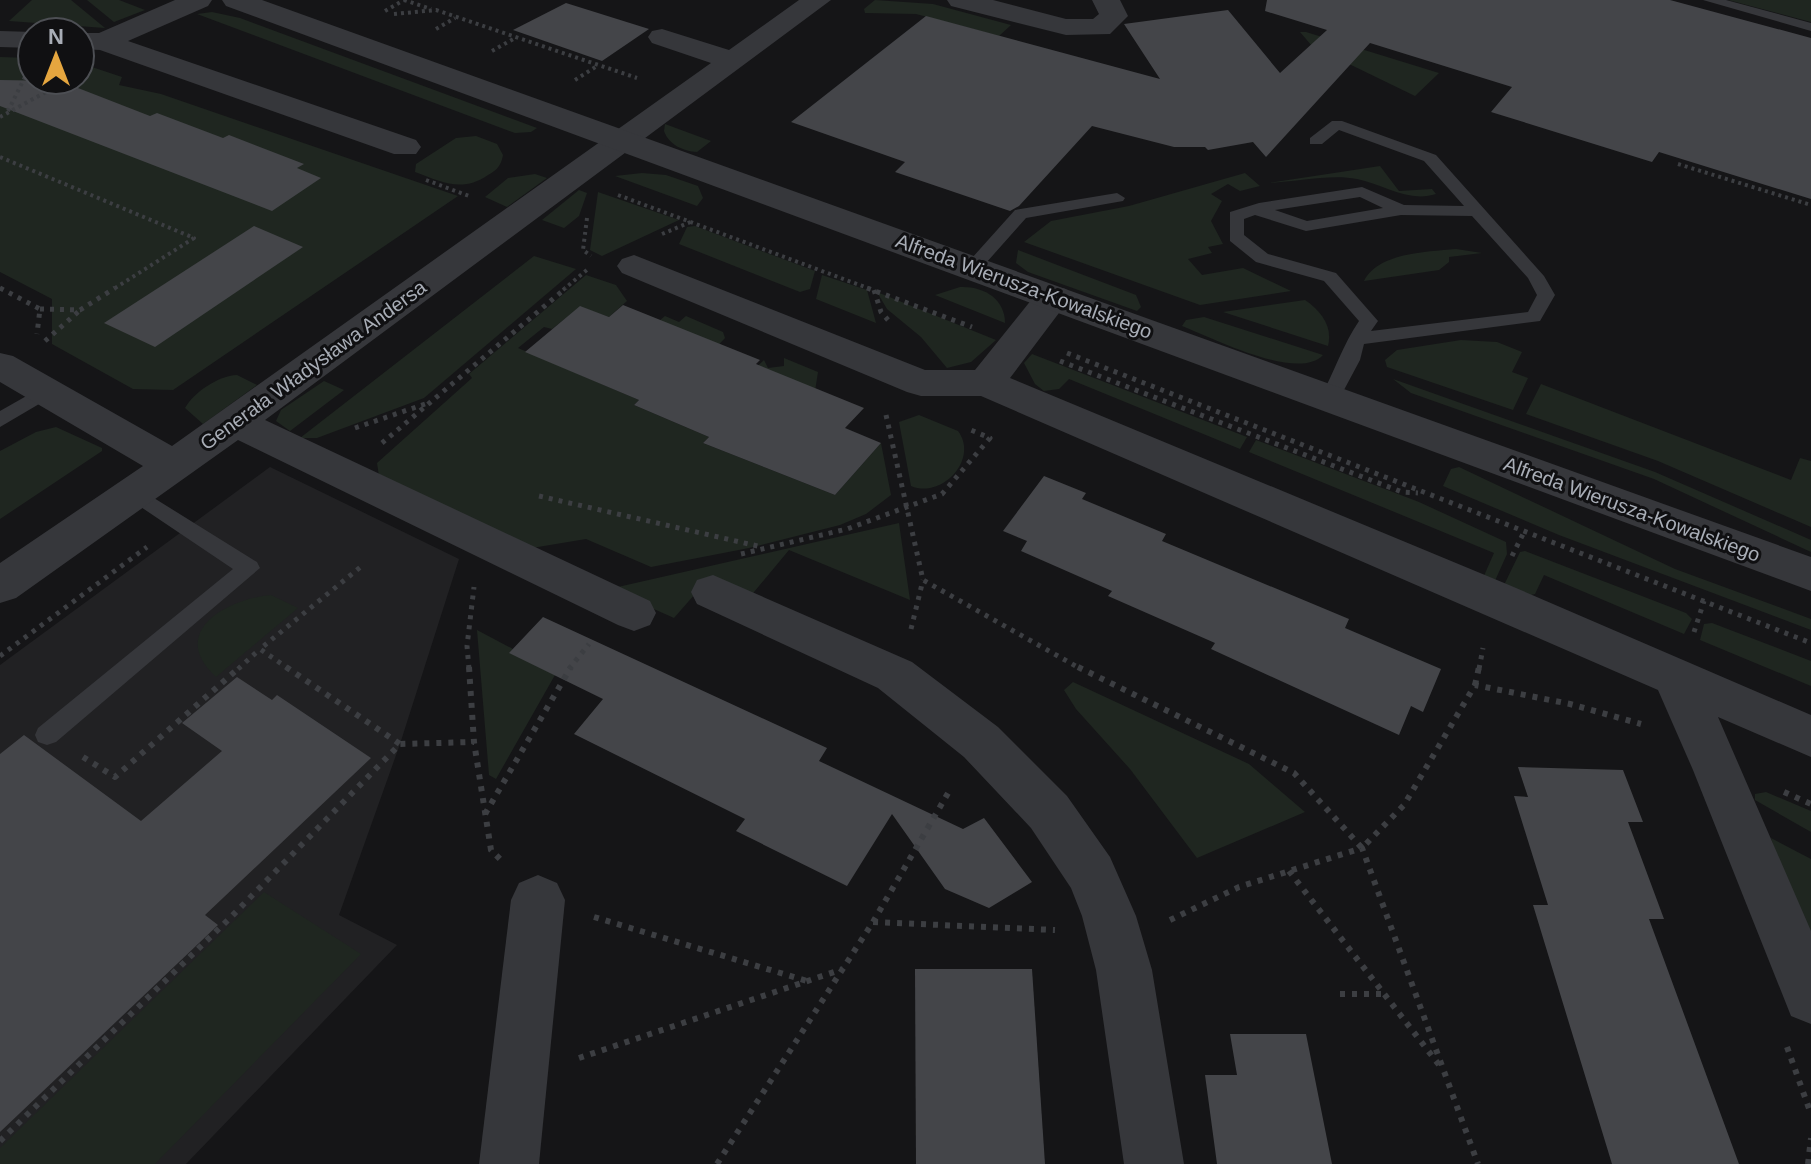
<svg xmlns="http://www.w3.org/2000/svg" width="1811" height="1164" viewBox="0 0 1811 1164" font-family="Arial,sans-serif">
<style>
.built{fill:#212123}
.green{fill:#1f2620}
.building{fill:#444549}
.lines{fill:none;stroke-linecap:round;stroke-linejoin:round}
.path-far2{stroke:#3c3e42;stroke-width:4;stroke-dasharray:3 4;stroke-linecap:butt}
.path-far1{stroke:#3c3e42;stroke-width:5;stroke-dasharray:4 6;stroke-linecap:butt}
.path{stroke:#3c3e42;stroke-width:6;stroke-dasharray:5 7;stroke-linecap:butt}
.service{fill:#36373b;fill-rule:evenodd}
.minor{fill:#36373b;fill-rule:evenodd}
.tertiary{fill:#36373b;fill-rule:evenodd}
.labels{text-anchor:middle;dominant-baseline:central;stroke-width:6;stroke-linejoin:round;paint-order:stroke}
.street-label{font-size:20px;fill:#a8adb6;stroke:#101012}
</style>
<rect width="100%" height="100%" fill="#151517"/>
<path class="built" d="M270,467L459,559L400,744L339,915L397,945L186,1164H0V665Z"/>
<g class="green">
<path d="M32,0H71L105,28L9,21Z"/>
<path d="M87,0H119L145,10L114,22Z"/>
<path d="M875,0L933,4L1011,25L999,36L916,14L865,13L864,9Z"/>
<path d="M1728,0H1811V22Z"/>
<path d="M212,12L240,18L537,128L531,132L515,133L197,14Z"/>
<path d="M1300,32H1306L1439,73L1415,96L1312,46Z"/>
<path d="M0,57L32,58V80H80V64L86,65L122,77L119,85L161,94L458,196L173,390L133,389L52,344V299L0,272Z"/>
<path d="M665,124L711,141L697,152C683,151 669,145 664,131Z"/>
<path d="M476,136L497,144L503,155C501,166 497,170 488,175C462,193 442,182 415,172L416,164L456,138Z"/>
<path d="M1380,166L1399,191L1432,189L1436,194C1408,203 1383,184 1357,179C1330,174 1296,182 1269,183Z"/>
<path d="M642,173L666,175L698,186L703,198L697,206L615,176Z"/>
<path d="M1245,173L1260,186L1240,191L1228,184L1211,194L1222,201L1211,221L1223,244L1208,247L1212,253L1188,259L1202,275L1243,268L1291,291L1200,305L1024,242L1051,221L1129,206Z"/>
<path d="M535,174L547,178L507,207L485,197L508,178Z"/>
<path d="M579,190L587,193L579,216L564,228L542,220Z"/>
<path d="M598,192L679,220L602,256L590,250Z"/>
<path d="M695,226L815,271L810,289L800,292L679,244L687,227Z"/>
<path d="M1456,249L1482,253L1449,257V262L1439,270L1364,281C1379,252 1427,252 1456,249Z"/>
<path d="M1018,250L1136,295L1141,307L1137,311L1028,272L1016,263Z"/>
<path d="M534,256L576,269L424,398L317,438H300Z"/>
<path d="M586,275L616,285L627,301L609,317L580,307L552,329L544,327L518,348L639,400L634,405L709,437L703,443L835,495L881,443L891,495L866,514L840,525L749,548L651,567L586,539L532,548L379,476L377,463L472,378L469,374Z"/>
<path d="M822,275L867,290L876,323L816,299Z"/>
<path d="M960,287C984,286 1005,299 1005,323L935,295Z"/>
<path d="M877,292L996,340L971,362L947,368L921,337L887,309Z"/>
<path d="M1305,300C1321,311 1333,326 1328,346L1223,312Z"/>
<path d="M665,316L679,322L686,316L723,332L725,338L707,357L646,332Z"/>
<path d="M1204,317L1323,355C1298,382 1213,338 1182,326L1186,320Z"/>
<path d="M1461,340L1497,342L1522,352L1512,372L1528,378L1513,410L1387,367L1385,360L1397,350Z"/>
<path d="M1032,354L1247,437L1240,449L1069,379L1059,389L1044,391L1035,384L1024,363Z"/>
<path d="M784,358L818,372L815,391L744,379L764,360L768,368L784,366Z"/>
<path d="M237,375L257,385L203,424L185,408C194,392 218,376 237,375Z"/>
<path d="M1393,379L1655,472L1811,540V552L1654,479L1411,393Z"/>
<path d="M324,381L344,390L290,431L276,421L281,410Z"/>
<path d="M1541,384L1791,480L1800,458L1811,461V527L1658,461L1526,414Z"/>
<path d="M919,415L958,431C979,459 942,499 911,486L899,422Z"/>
<path d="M56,427L102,448V451L0,519V451L36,432Z"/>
<path d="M1256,440L1419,502L1506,542L1507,554L1494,583L1483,578L1494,553L1249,452Z"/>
<path d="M1459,467L1675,569L1811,619V630L1559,535L1443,486L1451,469Z"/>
<path d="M899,523L910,600L789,550L749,598L709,578L674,618L609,589Z"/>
<path d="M1525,551L1686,613L1692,619L1684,634L1544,575L1535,594L1527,596L1506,587L1505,583L1520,552Z"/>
<path d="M271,595L298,608L216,677C167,632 227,599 271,595Z"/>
<path d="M1712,623L1811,661V686L1700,640L1704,624Z"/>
<path d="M477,630L513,649L510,653L555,675L496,779L489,775Z"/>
<path d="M1073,682L1249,764L1305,812L1197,858L1130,769L1076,709L1064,690Z"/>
<path d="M1766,792L1811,811V832L1755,800V794Z"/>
<path d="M1771,838L1811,859V967Z"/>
<path d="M264,892L361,954L155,1164H0V1148Z"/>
</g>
<g class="building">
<path d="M1267,0H1670L1811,38V199L1659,152L1652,162L1491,112L1512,87L1370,43L1266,157L1253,142L1208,150L1205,147H1174L1092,126L1019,206L1010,211L895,172L905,162L791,122L926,16L1160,79L1124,24L1228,10L1280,73L1327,30L1265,11Z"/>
<path d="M566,3L649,29L602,61L513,30Z"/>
<path d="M0,80L60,81L150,116L157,113L223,138L229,135L304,164L297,168L321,178L272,211L0,106Z"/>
<path d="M254,226L303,247L155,347L104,323Z"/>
<path d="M623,305L760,360L756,364L864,408L845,428L881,443L835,495L703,443L709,437L634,405L639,400L525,352L580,306L609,317Z"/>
<path d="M1044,476L1086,493L1082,499L1166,534L1162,541L1349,619L1345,628L1441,669L1423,712L1411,706L1399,735L1211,649L1215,643L1108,596L1112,591L1021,551L1027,541L1003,531Z"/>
<path d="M543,617L827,748L819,761L963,829L984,818L1032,882L989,908L945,889L892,814L847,886L736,831L745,819L574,734L603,699L509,653Z"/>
<path d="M237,677L272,700L277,695L371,758L205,915L218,925L0,1132V754L24,735L141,821L222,751L182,723Z"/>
<path d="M1518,767L1623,770L1643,822H1628L1664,919H1649L1739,1164H1612L1533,905H1548L1514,796L1528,797Z"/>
<path d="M915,969H1032L1045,1164H916Z"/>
<path d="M1230,1034H1306L1332,1164H1217L1205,1075H1237Z"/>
</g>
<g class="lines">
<g class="path-far2">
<path d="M404,0L431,9"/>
<path d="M385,11L404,0"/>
<path d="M394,14L436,10L637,78"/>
<path d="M436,29L455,18"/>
<path d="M492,51L515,38"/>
<path d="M575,80L597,66"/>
<path d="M8,111L25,77"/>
<path d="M0,117L68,80"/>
<path d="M0,157L194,238L112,290"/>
<path d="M1678,164L1811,205"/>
<path d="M426,180L469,196"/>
<path d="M618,195L873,290"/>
<path d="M587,218L583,250L591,256"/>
<path d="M662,234L693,221"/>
<path d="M0,288L4,290"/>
<path d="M563,290L588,269"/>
</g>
<g class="path-far1">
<path d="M0,288L40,309L37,334"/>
<path d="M867,288L972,327"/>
<path d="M874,290L881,312L888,320"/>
<path d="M40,309L80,310L115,288"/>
<path d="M45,341L79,311"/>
<path d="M1067,353L1811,643"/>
<path d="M1060,361L1402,492L1418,493"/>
<path d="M886,415L923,580L1081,669"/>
<path d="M355,428L425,404"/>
<path d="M382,443L566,288"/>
<path d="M539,496L762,547"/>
<path d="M741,554L847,529L942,494L990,438L966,428"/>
<path d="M1512,556L1524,532"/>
<path d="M911,629L923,580"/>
<path d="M1694,632L1704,601"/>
<path d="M0,656L147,547"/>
<path d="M238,669L260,649"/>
<path d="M289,669L260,649L363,565"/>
<path d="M469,669L467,646L474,587"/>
<path d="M569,669L589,644"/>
<path d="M1479,669L1483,648"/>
</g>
<g class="path">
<path d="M286,667L400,744"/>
<path d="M469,667L474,742L491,850L503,862"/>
<path d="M1078,667L1294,773L1362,848L1404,805L1475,685L1570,704L1641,724"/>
<path d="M1475,685L1479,667"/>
<path d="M83,757L115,777L240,667"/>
<path d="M1784,792L1811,804"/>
<path d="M485,814L571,667"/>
<path d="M1289,871L1443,1070"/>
<path d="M594,917L807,981"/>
<path d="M1170,920L1239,887L1362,848L1478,1164"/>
<path d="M873,922L951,788"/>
<path d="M1340,994H1383"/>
<path d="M1787,1047L1811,1114"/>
<path d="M579,1058L843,969"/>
<path d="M0,1141L232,916L400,744L474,742"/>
<path d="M717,1164L873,922L1055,930"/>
<path d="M1808,1164L1811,1138"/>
</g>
<g class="service">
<path d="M1703,0H1726L1811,23V31Z"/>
<path d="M1332,121H1342L1436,155L1544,276L1555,295L1540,321L1364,344L1360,360L1337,403H1323L1320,398C1334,373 1343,344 1359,321L1324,281L1256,262L1230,241V212L1259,203L1362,187L1404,205L1464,206L1424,161L1339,130L1322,144H1310V138ZM1360,197L1383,208L1307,221L1275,210ZM1255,215L1306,231L1401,215L1472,216L1528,278L1537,295L1528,312L1371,331L1378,321L1336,273L1268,254L1244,235V219Z"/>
<path d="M1117,193L1125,198L1123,201L1026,218L978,272L972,273L963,268L1015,210Z"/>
<path d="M44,386L54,392L51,397L0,427V411Z"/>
<path d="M133,485L257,562L260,568L56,742L47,745L38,742L35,735L38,728L233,569L126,497L123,492L126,487Z"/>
</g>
<g class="minor">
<path d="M175,0H212L208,6L128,41L416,140L421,147L416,154H394L100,50L80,49V33H99Z"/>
<path d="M799,0H831L265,420L650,601L656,613L650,625L634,631L618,625L238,440L16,598L0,603V563L143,466L0,382V353L13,356L172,446L711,63L652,43L648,37L652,31L662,29L729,50Z"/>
<path d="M947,0H993L1066,19H1093L1099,14L1092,0H1120L1128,16L1110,34L1066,35L951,6Z"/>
<path d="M0,31L34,32L32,48L0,47Z"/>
<path d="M634,255L925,370H975L1040,289L1053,286L1066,289L1071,297L1010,378L1509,585L1811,715V757L1718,717L1811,931V1024L1791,1016L1693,770L1658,690L981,396H921L907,392L622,273L617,266L622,259Z"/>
<path d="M713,575L912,662L998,727L1067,796L1110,857L1136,916L1152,970L1184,1164H1124L1096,970L1082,916L1071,888L1031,828L964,757L878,688L697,604L691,592L697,580Z"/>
<path d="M538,875L557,883L565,900L539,1164H479L511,900L519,883Z"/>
</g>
<path class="tertiary" d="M222,0H262L1811,557V591L226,6Z"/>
</g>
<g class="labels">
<g class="street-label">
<text transform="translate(1024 286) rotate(20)">Alfreda Wierusza-Kowalskiego</text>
<text transform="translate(313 365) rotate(-36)">Generała Władysława Andersa</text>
<text transform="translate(1632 509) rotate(20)">Alfreda Wierusza-Kowalskiego</text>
</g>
</g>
<g transform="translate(56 56)"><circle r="38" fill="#101012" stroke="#4d4f54" stroke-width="2"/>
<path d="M0-6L14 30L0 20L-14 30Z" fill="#e5a63f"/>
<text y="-12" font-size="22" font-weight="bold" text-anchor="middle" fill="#a8adb6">N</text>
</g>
</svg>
